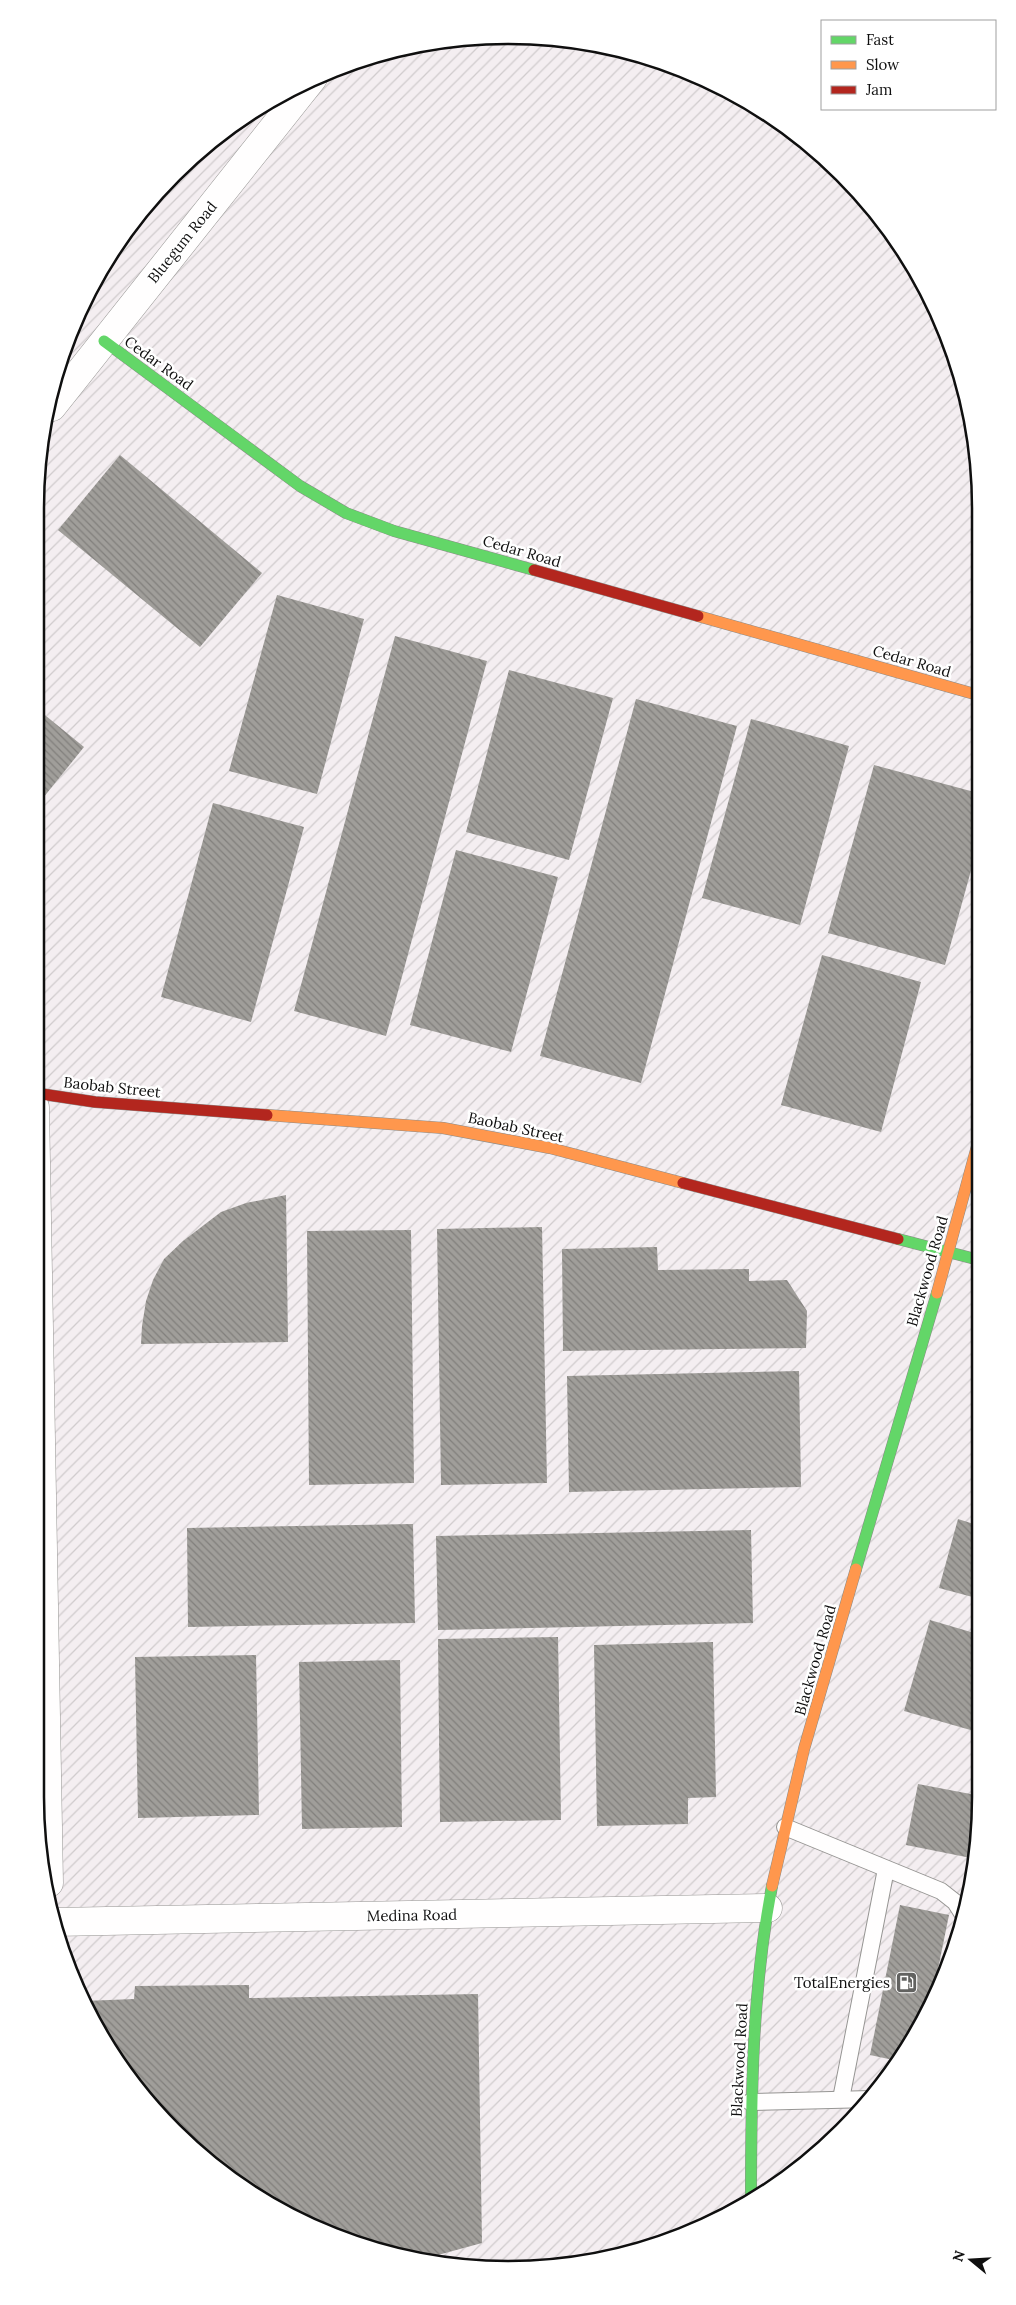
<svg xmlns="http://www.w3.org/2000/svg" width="1016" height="2305" viewBox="0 0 1016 2305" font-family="Lora,serif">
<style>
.industrial{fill:url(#industrial-furrows)}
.building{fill:url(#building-back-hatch)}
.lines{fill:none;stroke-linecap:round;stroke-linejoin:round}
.lane-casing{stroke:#969593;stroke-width:18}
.street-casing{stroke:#969593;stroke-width:29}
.fast-casing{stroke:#8c8c89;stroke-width:12}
.slow-casing{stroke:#8c8c89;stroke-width:12}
.jam-casing{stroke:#8c8c89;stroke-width:12}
.lane{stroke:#fffefe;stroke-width:16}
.street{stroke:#fffefe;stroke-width:28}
.fast{stroke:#63d668;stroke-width:11}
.slow{stroke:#ff974d;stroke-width:11}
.jam{stroke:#b3261e;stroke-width:11}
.labels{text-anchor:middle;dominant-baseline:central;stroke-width:5;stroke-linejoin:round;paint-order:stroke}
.street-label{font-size:15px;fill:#0f0f0f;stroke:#fff}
.poi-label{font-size:15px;fill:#0f0f0f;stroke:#fff;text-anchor:end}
.rim{fill:none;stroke:#0f0f0f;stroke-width:2.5}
</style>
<defs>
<pattern id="industrial-furrows" width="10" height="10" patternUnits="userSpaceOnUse" patternTransform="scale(1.25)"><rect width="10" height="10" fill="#f4eef1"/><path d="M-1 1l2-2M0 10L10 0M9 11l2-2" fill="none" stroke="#d0cbcd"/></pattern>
<pattern id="building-back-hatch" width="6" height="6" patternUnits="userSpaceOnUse" patternTransform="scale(1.25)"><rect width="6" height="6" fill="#a09e9a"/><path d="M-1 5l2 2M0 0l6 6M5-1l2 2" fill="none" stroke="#817f7c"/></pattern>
</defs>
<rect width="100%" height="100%" fill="#fcfbf5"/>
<path class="industrial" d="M477,36L570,39L660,60L796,133L883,220L945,327L977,446L981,1797L956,1949L918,2033L864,2109L744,2207L660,2245L570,2266L416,2261L98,2033L60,1949L35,1797V508L60,356L99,271L153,196L220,133L299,84L386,51Z"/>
<g class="building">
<path d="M120,455L262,573L200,647L58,530Z"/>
<path d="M277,595L364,619L317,794L229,771Z"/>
<path d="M395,636L487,661L386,1036L294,1011Z"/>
<path d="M509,670L613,698L569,860L466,832Z"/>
<path d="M636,699L737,726L641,1083L540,1056Z"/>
<path d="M35,707L84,747L35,808Z"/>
<path d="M751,719L849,746L800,925L702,898Z"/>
<path d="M874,765L978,793V845L945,965L828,933Z"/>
<path d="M213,803L304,827L251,1022L161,997Z"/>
<path d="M456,850L558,877L511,1052L410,1025Z"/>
<path d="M822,955L921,982L881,1132L781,1105Z"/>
<path d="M286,1195L288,1342L141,1344L142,1326L146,1301L153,1280L164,1259L183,1241L221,1212L246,1203Z"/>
<path d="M542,1227L547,1483L441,1485L437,1229Z"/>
<path d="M411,1230L414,1483L309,1485L307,1231Z"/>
<path d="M657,1247L658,1270L749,1269V1281L787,1280L807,1311L806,1348L563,1351L562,1249Z"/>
<path d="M799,1371L801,1487L569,1492L567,1376Z"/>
<path d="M958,1519L980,1526V1599L939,1588Z"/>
<path d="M413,1524L415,1623L188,1627L187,1528Z"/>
<path d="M751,1530L753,1623L438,1630L436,1536Z"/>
<path d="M930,1620L981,1635V1733L904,1711Z"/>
<path d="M558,1637L561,1820L440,1822L438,1639Z"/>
<path d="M713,1642L716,1797L688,1798V1824L597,1826L594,1645Z"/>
<path d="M256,1655L259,1815L138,1818L135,1657Z"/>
<path d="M400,1660L402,1827L302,1829L299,1662Z"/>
<path d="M918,1784L981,1796L971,1858L906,1845Z"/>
<path d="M900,1905L949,1915L938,1969L946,1971L918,2033L898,2061L870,2055Z"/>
<path d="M249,1985V1998L478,1994L482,2243L416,2261L272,2207L152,2109L98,2033L84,2001L134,1999L135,1986Z"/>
</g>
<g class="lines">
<defs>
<g id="lane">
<path d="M785,1827L941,1891L955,1902L962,1913"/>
<path d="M841,2099L886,1869"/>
<path d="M750,2102L871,2099"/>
</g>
<g id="street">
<path d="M52,407L313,78"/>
<path d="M35,1107L49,1883"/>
<path d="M56,1922L768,1908"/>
</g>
<g id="fast">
<path d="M104,341L300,486L346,513L394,531L534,570"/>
<path d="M898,1239L979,1260"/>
<path d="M856,1569L937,1293"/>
<path d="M751,2201C751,2096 752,1990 772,1886"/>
</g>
<g id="slow">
<path d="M698,616L978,695"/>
<path d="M267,1115L443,1128L550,1148L683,1183"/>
<path d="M937,1293L979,1139"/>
<path d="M772,1886L804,1749L856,1569"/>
</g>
<g id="jam">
<path d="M534,570L698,616"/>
<path d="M35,1093L95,1102L267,1115"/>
<path d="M683,1183L898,1239"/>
</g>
</defs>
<use href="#lane" class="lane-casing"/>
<use href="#street" class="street-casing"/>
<use href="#fast" class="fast-casing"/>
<use href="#slow" class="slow-casing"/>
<use href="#jam" class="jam-casing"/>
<use href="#lane" class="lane"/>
<use href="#street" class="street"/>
<use href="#fast" class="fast"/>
<use href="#slow" class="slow"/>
<use href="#jam" class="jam"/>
</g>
<defs>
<symbol id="fuel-square" viewBox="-11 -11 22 22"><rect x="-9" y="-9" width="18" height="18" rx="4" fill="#626260" stroke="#fff"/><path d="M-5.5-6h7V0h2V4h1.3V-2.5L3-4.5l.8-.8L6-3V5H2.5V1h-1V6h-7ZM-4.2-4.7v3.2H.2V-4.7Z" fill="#fff"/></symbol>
</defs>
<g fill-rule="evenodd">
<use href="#fuel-square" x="894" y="1970" width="25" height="25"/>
</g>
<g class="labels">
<g class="street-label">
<text transform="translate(182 242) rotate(-51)">Bluegum Road</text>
<text transform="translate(159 363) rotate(36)">Cedar Road</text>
<text transform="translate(522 551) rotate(16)">Cedar Road</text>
<text transform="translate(912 661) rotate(16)">Cedar Road</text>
<text transform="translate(112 1087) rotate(6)">Baobab Street</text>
<text transform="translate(516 1127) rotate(12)">Baobab Street</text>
<text transform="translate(927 1271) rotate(-74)">Blackwood Road</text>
<text transform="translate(815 1660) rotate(-74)">Blackwood Road</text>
<text transform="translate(412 1915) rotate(-1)">Medina Road</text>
<text transform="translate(739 2060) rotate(-87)">Blackwood Road</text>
</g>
<g class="poi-label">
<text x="890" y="1982">TotalEnergies</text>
</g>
</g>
<path d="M0 0H1016V2305H0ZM508 44H508A464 464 0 0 1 972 508V1797A464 464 0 0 1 508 2261H508A464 464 0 0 1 44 1797V508A464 464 0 0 1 508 44Z" fill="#fff" fill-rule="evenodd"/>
<path class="rim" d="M508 44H508A464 464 0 0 1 972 508V1797A464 464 0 0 1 508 2261H508A464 464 0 0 1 44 1797V508A464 464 0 0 1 508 44Z"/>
<rect x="821" y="20" width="175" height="90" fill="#ffffff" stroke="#9f9f9f"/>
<rect x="831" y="36" width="25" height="8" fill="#63d668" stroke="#9f9f9f"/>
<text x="866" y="45" font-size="15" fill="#0f0f0f">Fast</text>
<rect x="831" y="61" width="25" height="8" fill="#ff974d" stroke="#9f9f9f"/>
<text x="866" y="70" font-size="15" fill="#0f0f0f">Slow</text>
<rect x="831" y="86" width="25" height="8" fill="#b3261e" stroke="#9f9f9f"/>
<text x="866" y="95" font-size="15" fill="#0f0f0f">Jam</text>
<g transform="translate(971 2260) rotate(288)" stroke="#ffffff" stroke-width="4" paint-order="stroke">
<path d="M0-4L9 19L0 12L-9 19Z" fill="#0f0f0f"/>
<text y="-8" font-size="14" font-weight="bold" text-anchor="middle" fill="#0f0f0f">N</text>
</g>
</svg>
